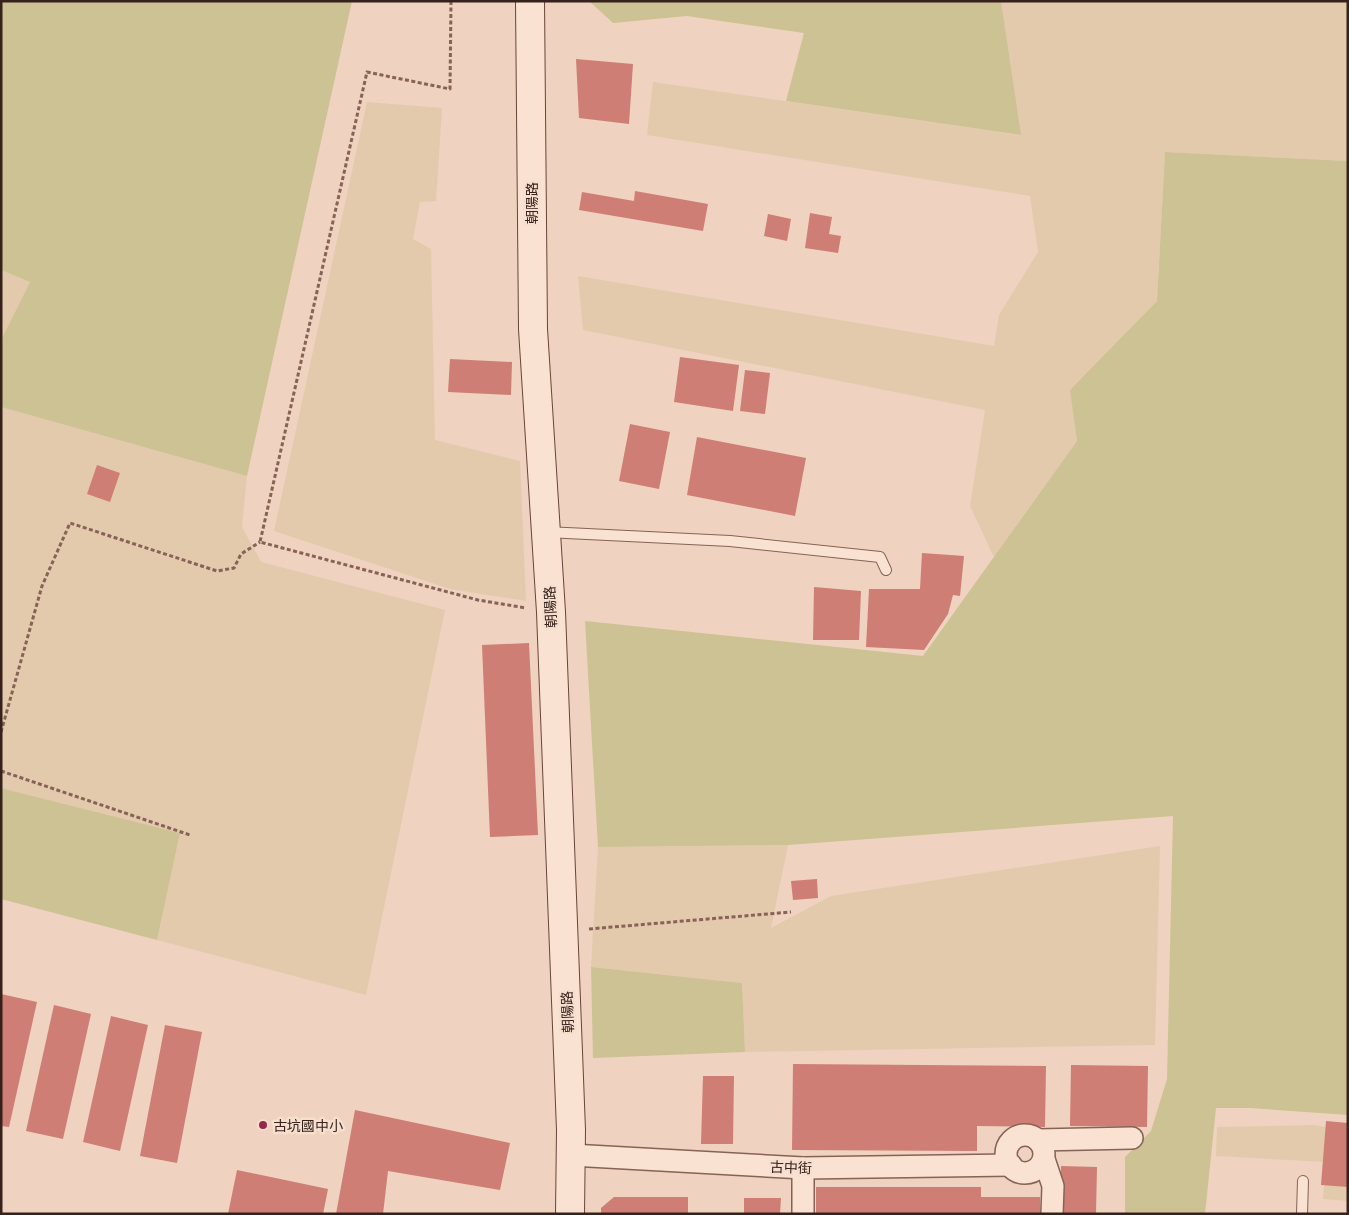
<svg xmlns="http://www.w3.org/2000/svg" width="1349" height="1215" viewBox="0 0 1349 1215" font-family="'Playfair Display','Noto Sans TC',serif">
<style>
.farmland{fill:#e4caac}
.green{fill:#cdc293}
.building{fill:#ce7e74}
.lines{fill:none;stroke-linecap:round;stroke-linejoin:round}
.lane-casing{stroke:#876257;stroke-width:12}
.street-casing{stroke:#876257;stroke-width:24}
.secondary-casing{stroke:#69443a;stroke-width:30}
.path{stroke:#876257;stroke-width:3;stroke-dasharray:4 2.5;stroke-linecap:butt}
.lane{stroke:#f9e2d2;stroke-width:10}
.street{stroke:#f9e2d2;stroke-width:21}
.secondary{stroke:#f9e2d2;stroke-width:28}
.poi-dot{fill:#972648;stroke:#f6dfce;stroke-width:2}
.labels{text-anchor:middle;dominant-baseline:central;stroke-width:5;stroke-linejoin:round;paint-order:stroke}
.street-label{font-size:14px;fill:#36211c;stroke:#f6dfce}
.poi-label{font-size:14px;fill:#36211c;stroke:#f6dfce;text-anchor:start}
</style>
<rect width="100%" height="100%" fill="#efd2bf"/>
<g class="farmland">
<path d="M1001,1H1348V161L1165,152L1157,301L1071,390L1077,441L994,557L970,506L985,410L583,330L578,276L994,346L999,315L1038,252L1030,196L647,135L653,82L1020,135Z"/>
<path d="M367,102L442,108L436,201L420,202L413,239L431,249L435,440L520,461L526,601L450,589L274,531Z"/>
<path d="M1,270L30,282L1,340Z"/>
<path d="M1,407L247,476L242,527L261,562L445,610L366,995L157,940L180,833L1,788Z"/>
<path d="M788,845L771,928L831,896L1160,846L1155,1045L745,1052L742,983L591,967L598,847Z"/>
<path d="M1315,1125L1348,1132V1201L1323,1199L1326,1162L1216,1156L1217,1127Z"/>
</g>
<g class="green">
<path d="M1,1H352L247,476L1,407V340L30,282L1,270Z"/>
<path d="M589,1H1001L1021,135L786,101L804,33L687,16L613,23Z"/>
<path d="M1165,152L1348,161V1115L1250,1108H1216L1205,1214H1125V1157L1151,1131L1167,1079L1173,816L788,845L598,847L585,621L923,656L1077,441L1070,390L1157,301Z"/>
<path d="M1,788L180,833L157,940L1,899Z"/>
<path d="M591,967L742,983L745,1052L593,1058Z"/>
</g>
<g class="building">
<path d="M576,59L633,64L629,124L579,118Z"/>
<path d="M635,191L708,204L703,231L579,210L582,192L634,201Z"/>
<path d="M810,213L832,217L829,234L841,236L838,253L805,248Z"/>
<path d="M768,214L791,219L787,241L764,236Z"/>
<path d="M680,357L739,365L733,411L674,402Z"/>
<path d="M450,359L512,362L511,395L448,392Z"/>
<path d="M745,370L770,373L765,414L740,411Z"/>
<path d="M630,424L670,432L659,489L619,481Z"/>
<path d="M697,437L806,458L795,516L687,495Z"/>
<path d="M97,465L120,473L110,502L87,494Z"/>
<path d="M922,553L964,556L960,596L953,595L948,614L924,650L866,647L869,589H920Z"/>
<path d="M814,587L861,591L859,640H813Z"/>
<path d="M529,643L538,835L490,837L482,645Z"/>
<path d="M817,879L818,898L793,900L791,881Z"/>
<path d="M1,994L37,1002L9,1127L1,1126Z"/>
<path d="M54,1005L91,1014L63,1139L26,1131Z"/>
<path d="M111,1016L148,1025L120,1151L83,1142Z"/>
<path d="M165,1025L202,1032L177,1163L140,1156Z"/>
<path d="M793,1064L1046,1066L1045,1127L977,1126V1151L792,1150Z"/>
<path d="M1071,1065L1148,1066L1147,1127L1070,1126Z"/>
<path d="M703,1076H734L733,1144H701Z"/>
<path d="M355,1110L510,1143L500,1190L388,1171L383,1214H336Z"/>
<path d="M1326,1121L1348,1123V1187L1321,1185Z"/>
<path d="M1061,1166L1097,1167L1096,1214H1061Z"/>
<path d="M237,1170L328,1189L323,1214H228Z"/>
<path d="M816,1187H981V1197H1040V1214H816Z"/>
<path d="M614,1197H688V1214H601V1208Z"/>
<path d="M744,1198H781L780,1214H744Z"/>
</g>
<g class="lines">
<defs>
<g id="lane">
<path d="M546,532L730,541L880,557L886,570"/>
<path d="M1302,1214L1303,1181"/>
</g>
<g id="street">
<circle cx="1025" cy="1154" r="19"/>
<path d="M1038,1140L1132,1138"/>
<path d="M571,1155L803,1168L1011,1165"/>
<path d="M1044,1159L1053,1186L1052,1214"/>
<path d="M803,1214V1168"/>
</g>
<path id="secondary" d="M530,1L533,329L551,612L571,1130L570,1214"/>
</defs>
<use href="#lane" class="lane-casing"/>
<use href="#street" class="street-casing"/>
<use href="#secondary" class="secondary-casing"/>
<g class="path">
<path d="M451,1L450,89L367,72L260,542L478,600L526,608"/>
<path d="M1,732L42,586L70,523L217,571L234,568L241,554L260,542"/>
<path d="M1,771L190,835"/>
<path d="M589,929L791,912"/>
</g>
<use href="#lane" class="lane"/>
<use href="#street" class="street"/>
<use href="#secondary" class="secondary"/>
</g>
<circle class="poi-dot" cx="263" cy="1125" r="5"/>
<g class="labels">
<g class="street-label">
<text transform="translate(531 203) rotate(-90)">朝陽路</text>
<text transform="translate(550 607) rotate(-93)">朝陽路</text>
<text transform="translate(567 1012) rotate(-92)">朝陽路</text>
<text transform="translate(791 1167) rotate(2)">古中街</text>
</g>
<g class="poi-label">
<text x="273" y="1125">古坑國中小</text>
</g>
</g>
<rect width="1349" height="1215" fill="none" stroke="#36211c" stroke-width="5"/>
</svg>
